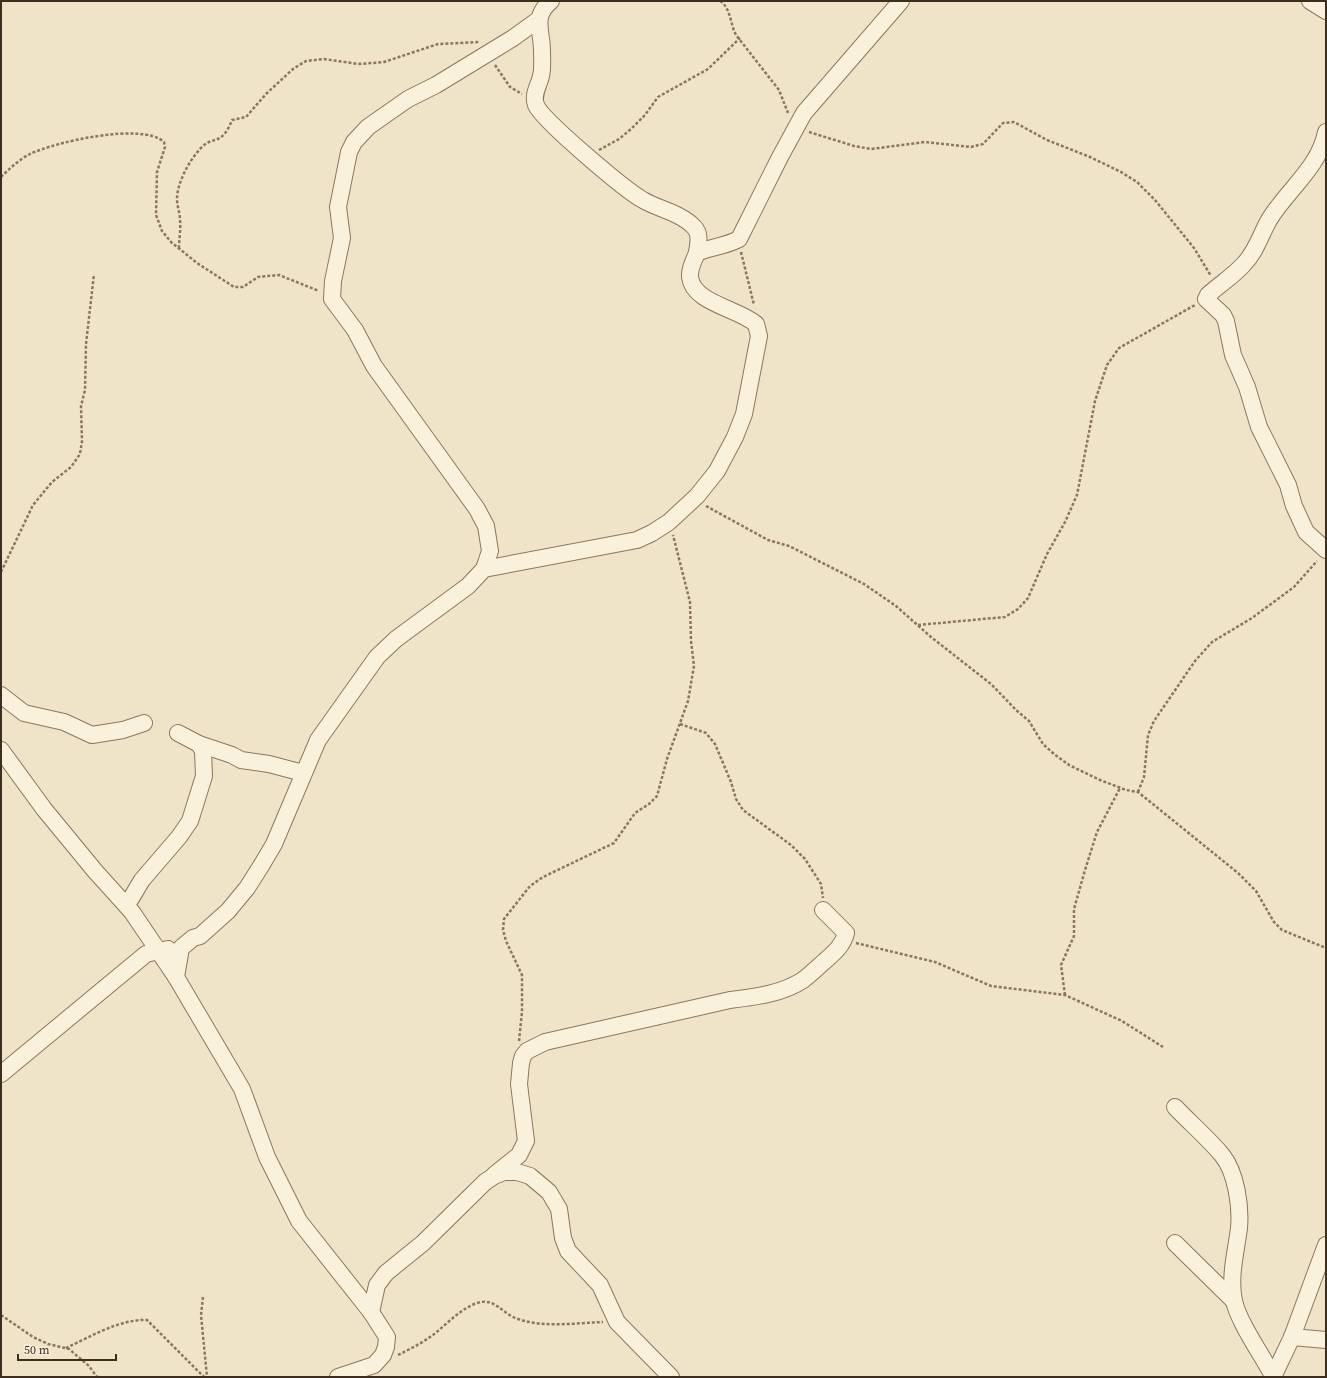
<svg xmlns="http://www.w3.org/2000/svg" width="1327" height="1378" viewBox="0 0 1327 1378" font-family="'Source Serif 4',serif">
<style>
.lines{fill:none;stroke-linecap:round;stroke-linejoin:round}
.minor-casing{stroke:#8d765c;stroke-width:18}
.path{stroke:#8d765c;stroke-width:2.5;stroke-dasharray:3 2;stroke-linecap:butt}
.minor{stroke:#faf1dc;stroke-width:16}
</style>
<rect width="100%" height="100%" fill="#f0e4c8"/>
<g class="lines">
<defs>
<g id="minor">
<path d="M551,1C532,17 542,30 542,51C542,59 543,68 541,76C539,86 532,94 536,105C542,120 625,190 643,200C658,209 681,213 694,227C701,234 698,244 697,253"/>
<path d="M1310,1L1326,11"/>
<path d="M1326,132C1319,168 1287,190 1269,220C1260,236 1256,252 1243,265C1233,276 1219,285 1208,295L1206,299L1223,315L1226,321L1233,355L1247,387L1259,427L1288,485L1294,506L1306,532L1326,550"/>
<path d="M484,569L490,551L486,526L477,509L374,366L355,330L332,299L333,281L342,238L338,207L349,152L354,142L368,127L408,99L436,85L513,38L538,20"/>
<path d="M1,695L24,713L64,722L92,735L123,730L144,723"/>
<path d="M199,744L232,755L241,760L269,764L303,773"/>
<path d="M1,750L44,809L95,871L132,912L176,977"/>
<path d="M127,905L142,880L179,837L190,821L204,776L203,751L199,744L178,733"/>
<path d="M1,1074L146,954L168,949"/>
<path d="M1175,1107C1190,1123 1208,1138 1222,1155C1236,1172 1241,1206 1239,1228C1236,1252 1229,1277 1234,1301C1239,1323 1262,1355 1273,1376"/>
<path d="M494,1175L519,1155L526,1141L519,1084L521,1063L523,1056L527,1051L545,1042L730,1000C754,997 782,994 803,980C811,974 819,966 826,960C835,952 843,945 846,933L823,910"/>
<path d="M1175,1243L1234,1301"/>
<path d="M371,1312L299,1221L267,1157L242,1089L176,977L181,948L193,938L200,936L228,911L247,888L261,866L274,844L318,740L377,657L396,639L468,586L484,569L637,540L652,533L669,522L697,496L717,471L735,437L744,414L759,336L756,324C737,308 693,303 690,277C689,269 694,260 697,253C712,246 724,247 739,239L780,157L804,113L901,1"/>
<path d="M1292,1337L1326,1340"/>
<path d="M338,1377L374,1365L383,1355L386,1347L387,1337L371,1312L377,1285L386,1273L423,1243L485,1182L494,1176L504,1172H517L530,1176L549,1192L559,1209L563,1238L568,1251L600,1285L617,1322L671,1377"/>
<path d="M1273,1377L1292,1337L1326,1245"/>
</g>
</defs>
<use href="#minor" class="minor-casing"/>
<g class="path">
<path d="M720,1C731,8 730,24 736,35L779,90L788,113"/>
<path d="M495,65L510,87L522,94"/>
<path d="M809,132L854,146L871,149L925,142L971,147L983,144L1003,123L1014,122L1047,140L1090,157L1121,172L1137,182L1155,200L1194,248L1211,276"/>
<path d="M599,150L619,139L631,129L645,115L658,97L708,69L740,38"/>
<path d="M1,177C9,169 20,159 30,154C55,142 142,122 164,142L165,147L157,172L156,215L162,231L171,242L197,263L234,287H243L258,277L279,275L319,291"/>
<path d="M179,248C179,239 181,229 180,220C180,213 177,206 177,199C177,183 189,161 200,149C213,134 221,148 232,120L246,117L266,94L293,69L306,61L324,59L358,64L373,63L384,62L438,44L480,42"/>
<path d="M741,252L754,305"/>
<path d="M706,506L768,540L789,546L864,584L896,606L931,637L991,684L1016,710L1029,721L1043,744L1054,754L1069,765L1100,780L1126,790L1138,792L1238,873L1256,891L1274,922L1282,930L1326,948"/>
<path d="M1,572L33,505L52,482L71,467L80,454L82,441L81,406L85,390L86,344L94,274"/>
<path d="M918,625L1005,617L1018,609L1028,598L1047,554L1065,522L1077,495L1095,401L1107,365L1119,348L1195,305"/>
<path d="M680,724L706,733L715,744L731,782L736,799L743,810L791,845L805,859L821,884L823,898"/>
<path d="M1138,792L1144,777L1148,735L1154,721L1195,661L1212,642L1252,618L1294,587L1317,561"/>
<path d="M856,943L935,962L991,986L1065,995L1122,1021L1163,1047"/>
<path d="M1065,995L1061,965L1074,936V909L1085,870L1097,832L1120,788"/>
<path d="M519,1041L522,1012V975L506,941L503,930L504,919L530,886L543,877L614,843L635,813L649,804L657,796L667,759L688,701L694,666L691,641L690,602L673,535"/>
<path d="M203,1297L201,1315L207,1377"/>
<path d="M1,1315L33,1337L48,1344L69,1349L89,1366L97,1377"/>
<path d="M66,1348C90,1337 119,1319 147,1320L204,1377"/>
<path d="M398,1355C410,1349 422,1343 433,1335C447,1324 460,1309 477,1303C495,1297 502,1314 518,1319C544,1328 575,1323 603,1322"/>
</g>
<use href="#minor" class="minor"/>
</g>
<rect width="1327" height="1378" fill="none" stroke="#3d2e20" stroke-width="4"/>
<path d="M18 1354v6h98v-6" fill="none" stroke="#3d2e20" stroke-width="2"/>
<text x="24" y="1354" font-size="12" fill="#3d2e20" stroke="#f7eed8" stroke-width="3" paint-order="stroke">50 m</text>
</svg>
